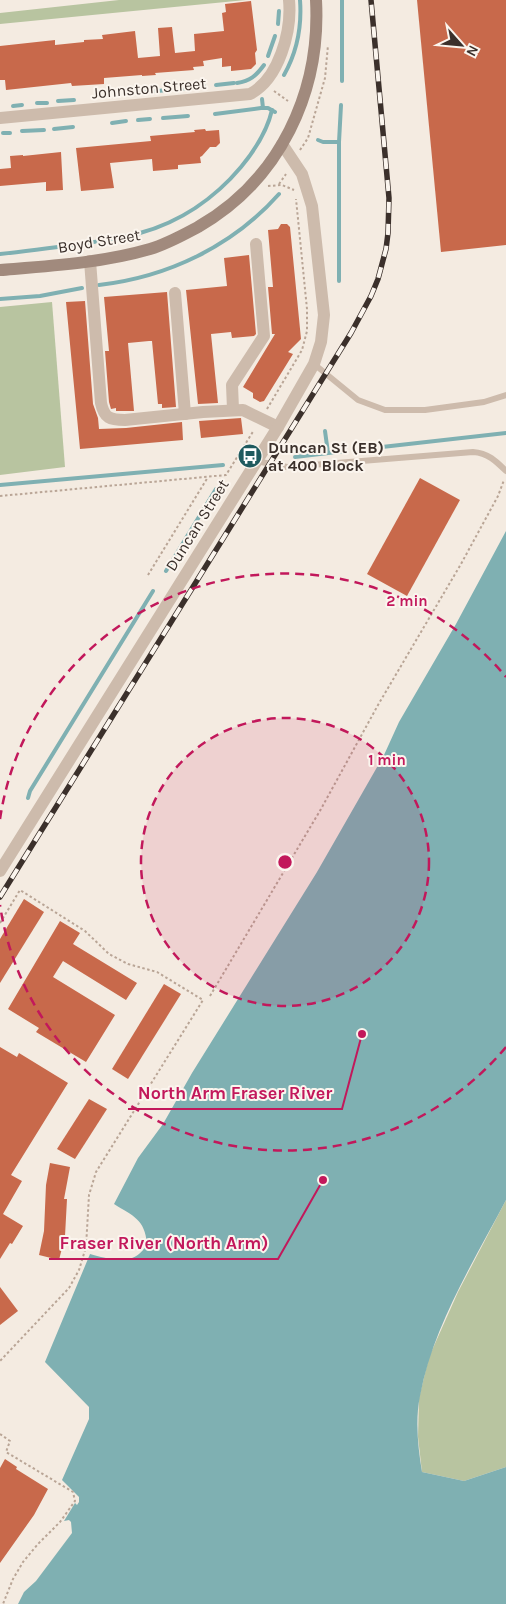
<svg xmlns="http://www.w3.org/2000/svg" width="506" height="1604" viewBox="0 0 506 1604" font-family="Karla,sans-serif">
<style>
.green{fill:#b8c4a0}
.water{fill:#7fb0b2}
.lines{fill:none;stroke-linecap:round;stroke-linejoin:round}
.stream{stroke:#7fb0b2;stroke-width:4}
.building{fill:#c8694b}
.path{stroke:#b9a596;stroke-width:2;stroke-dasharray:2.5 2.5;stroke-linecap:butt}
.lane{stroke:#cdbbac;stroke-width:6}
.street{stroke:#cdbbac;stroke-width:12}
.secondary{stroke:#a18a7d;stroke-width:12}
.rail-casing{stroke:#3b302b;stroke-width:5.5}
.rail{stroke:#fbf5ee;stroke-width:4;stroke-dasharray:11;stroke-linecap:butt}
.ring{fill:none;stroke:#c2185b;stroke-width:2.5;stroke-dasharray:9 6}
.labels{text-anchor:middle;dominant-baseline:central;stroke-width:4;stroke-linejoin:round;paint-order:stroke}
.street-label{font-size:16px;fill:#3b302b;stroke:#fbf5ee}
.poi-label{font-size:16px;font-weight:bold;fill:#3b302b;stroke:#fbf5ee;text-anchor:start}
.centre{fill:#c2185b;stroke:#fbf5ee;stroke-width:2.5}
.ring-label{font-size:15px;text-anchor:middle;font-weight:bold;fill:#c2185b;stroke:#fbf5ee;stroke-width:4;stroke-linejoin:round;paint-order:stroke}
.leader{fill:none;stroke:#c2185b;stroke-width:2}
.callout-dot{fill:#c2185b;stroke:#fbf5ee;stroke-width:2}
.callout-label{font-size:18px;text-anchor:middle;font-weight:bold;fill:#c2185b;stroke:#fbf5ee;stroke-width:4;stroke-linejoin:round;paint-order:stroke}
</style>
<rect width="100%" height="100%" fill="#f4ebe1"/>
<g class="green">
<path d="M119,0H246L0,24V13Z"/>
<path d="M52,302L65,467L0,475V307Z"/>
<path d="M506,1200V1467L464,1481L422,1472L418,1437L419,1398L429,1357L458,1292Z"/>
</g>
<path class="water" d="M506,531V1200C473,1263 433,1326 420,1396C415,1420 418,1448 422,1472L464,1481L506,1467V1604H18L24,1592L36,1581L72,1533L71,1522L69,1520L64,1521L75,1503L77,1505L79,1502V1497L62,1480L89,1419V1407L45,1362L90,1254C105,1258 126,1265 139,1254C142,1252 145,1247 147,1244C145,1219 133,1216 114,1204L138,1158L163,1124L192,1073L317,872L384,755L399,722L456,624Z"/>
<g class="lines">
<g class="stream">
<path d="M342,0V81"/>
<path d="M278,24L279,11"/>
<path d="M268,56L275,36"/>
<path d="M284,75C297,52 302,27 300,0"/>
<path d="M237,83C250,81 256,76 264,65"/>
<path d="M216,85L234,83"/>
<path d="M180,89L204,86"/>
<path d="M144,92L169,90"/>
<path d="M262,99L263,108"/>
<path d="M58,101L74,100"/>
<path d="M37,103H47"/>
<path d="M13,106L22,105"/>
<path d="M215,114L261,108H268L275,112"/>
<path d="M163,118L188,116"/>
<path d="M138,120L150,119"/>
<path d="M112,123L126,121"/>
<path d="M54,129L73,127"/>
<path d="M22,131L44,130"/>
<path d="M3,133H10"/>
<path d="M318,140L323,142H339"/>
<path d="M0,254C29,251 58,247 87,243C105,240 123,238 140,233C180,222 215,198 241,167C255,150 267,132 272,110"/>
<path d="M339,281V142L341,105"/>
<path d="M99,285C168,277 233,246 279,194"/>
<path d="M0,299L40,296L82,288"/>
<path d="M325,431L328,453"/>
<path d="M382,447L506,433"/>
<path d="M295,457L345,451"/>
<path d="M0,485L223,465"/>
<path d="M166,571L216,489"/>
<path d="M28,798L30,791L153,591"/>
</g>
</g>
<g class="building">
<path d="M417,0H506V245L441,252Z"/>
<path d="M251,1L257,50L255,53L256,64L251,69L231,71V66L222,67V58L203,61L204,66L193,67L194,70L155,73L156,75L142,76V75L104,78V84L72,86L71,83L6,90L5,80H0V46L55,40V45L84,42V40L103,39L102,35L135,31L138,58L160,56L158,28L172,27L175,53L195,51L194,34L224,31L222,13L226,12L225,4Z"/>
<path d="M205,129L206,131L219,130L220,143L216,147H210L202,156L200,157L201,163L178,165V169L153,171L152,159L110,163L114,188L81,191L76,148L151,141L150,136L195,132L194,130Z"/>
<path d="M61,152L63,190L46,191V182L0,186V169L11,168L10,156L23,155V156Z"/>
<path d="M281,224H287L290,227L301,339L288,352L293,354L264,401L260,402L253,398V393L243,387L275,334H272L268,287H273L268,230L278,229Z"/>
<path d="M249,255L256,334L254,336L232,338L231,332L211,334L218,403L198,404L186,290L227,286L224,258Z"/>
<path d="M167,292L176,407L162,408V404H158L152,341H149L128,343L134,411H116V408L111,409L109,402L105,351H109L104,297Z"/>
<path d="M85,301L93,404L98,418L99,429L126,428L182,422L183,440L80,449L66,302Z"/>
<path d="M241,418L243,434L201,438L199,421Z"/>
<path d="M420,478L460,500L407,596L367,574Z"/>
<path d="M24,899L44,912L0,983V939Z"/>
<path d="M60,921L80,933L73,944L137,983L126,1000L63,961L53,977L115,1015L86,1062L36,1032L39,1028L8,1009Z"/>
<path d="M164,984L181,994L128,1079L112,1069Z"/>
<path d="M0,1047L17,1057L19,1053L68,1083L11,1175L22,1181L3,1214L23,1226L12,1244L10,1243L0,1259Z"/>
<path d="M89,1099L107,1109L75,1159L57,1149Z"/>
<path d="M50,1163L70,1167L64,1199H67L65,1236L59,1260L39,1255L44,1231L46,1185Z"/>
<path d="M0,1287L18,1311L0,1325Z"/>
<path d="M5,1459L17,1467L16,1469L48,1489L34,1515L0,1563V1468Z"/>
</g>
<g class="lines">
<g class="path">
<path d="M274,91L288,101"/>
<path d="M300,150L308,138L325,78L328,45"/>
<path d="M279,184L286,174"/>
<path d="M268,186L282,185L294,190"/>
<path d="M267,409L302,350L307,331V309L296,199"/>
<path d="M0,496L226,475L254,430"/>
<path d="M148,575L208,477"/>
<path d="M0,923L20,890L85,931L109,954L128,964L157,972L203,1000L96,1172L89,1195L86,1247L79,1270L69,1288L0,1361"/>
<path d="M210,996L321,809L378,705L461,564L498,496L504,480"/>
<path d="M0,1434L10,1441L6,1452L73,1492L75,1501L60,1522L38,1544L23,1562L13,1579L3,1604"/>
</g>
<g class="lane">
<path d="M314,364L358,400L385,410H425L484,402L506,395"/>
<path d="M256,461L287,467L473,452C488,453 496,461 506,471"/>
</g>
<g class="street">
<path d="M0,118L250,94C279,79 292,31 289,0"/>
<path d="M90,261L101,403C104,418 110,420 125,420L203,412L243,410L278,427"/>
<path d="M175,293L185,414"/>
<path d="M233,409L232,385L264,336L256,244"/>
<path d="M0,871L278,427L314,364L321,342L324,315L312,206L302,174L282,144"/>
</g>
<path class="secondary" d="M0,270C50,266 102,263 150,249C167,244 183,235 198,227C280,180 321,92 316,0"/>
<defs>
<path id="rail" d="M0,897L351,333L371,296L378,279L386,249L388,233L389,198L371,0"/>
</defs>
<use href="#rail" class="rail-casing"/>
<use href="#rail" class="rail"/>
</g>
<circle cx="285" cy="862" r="144" fill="#c2185b" fill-opacity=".12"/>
<g class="ring">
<circle cx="285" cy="862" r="144"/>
<path d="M506 1047A288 288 0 0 1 0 905M0 819A288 288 0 0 1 506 677"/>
</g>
<defs>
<symbol id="bus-disc" viewBox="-11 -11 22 22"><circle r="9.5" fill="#1f5a5e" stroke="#fbf5ee"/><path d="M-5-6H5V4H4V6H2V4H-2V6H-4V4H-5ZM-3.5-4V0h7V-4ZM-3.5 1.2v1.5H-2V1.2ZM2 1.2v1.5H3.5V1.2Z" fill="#fff"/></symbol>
</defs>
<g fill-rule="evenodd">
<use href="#bus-disc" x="236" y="442" width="28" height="28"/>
</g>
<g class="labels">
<g class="street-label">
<text transform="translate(149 88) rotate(-5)">Johnston Street</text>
<text transform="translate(99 241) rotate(-9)">Boyd Street</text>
<text transform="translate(197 525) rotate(-58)">Duncan Street</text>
</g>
<g class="poi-label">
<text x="268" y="447">Duncan St (EB)<tspan x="268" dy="18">at 400 Block</tspan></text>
</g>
</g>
<circle cx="285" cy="862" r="8" class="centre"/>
<g class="ring-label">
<text x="407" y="606">2 min</text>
<text x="387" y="765">1 min</text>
</g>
<path class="leader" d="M362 1034L342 1109H128M323 1180L278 1259H49"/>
<g class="callout-dot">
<circle cx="362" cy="1034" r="5"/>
<circle cx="323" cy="1180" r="5"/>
</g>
<g class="callout-label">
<text x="235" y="1099">North Arm Fraser River</text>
<text x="164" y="1249">Fraser River (North Arm)</text>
</g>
<g transform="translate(461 45) rotate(117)" stroke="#fbf5ee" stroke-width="4" paint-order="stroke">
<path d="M0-4L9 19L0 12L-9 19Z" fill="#3b302b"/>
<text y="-8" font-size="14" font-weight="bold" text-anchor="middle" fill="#3b302b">N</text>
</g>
</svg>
